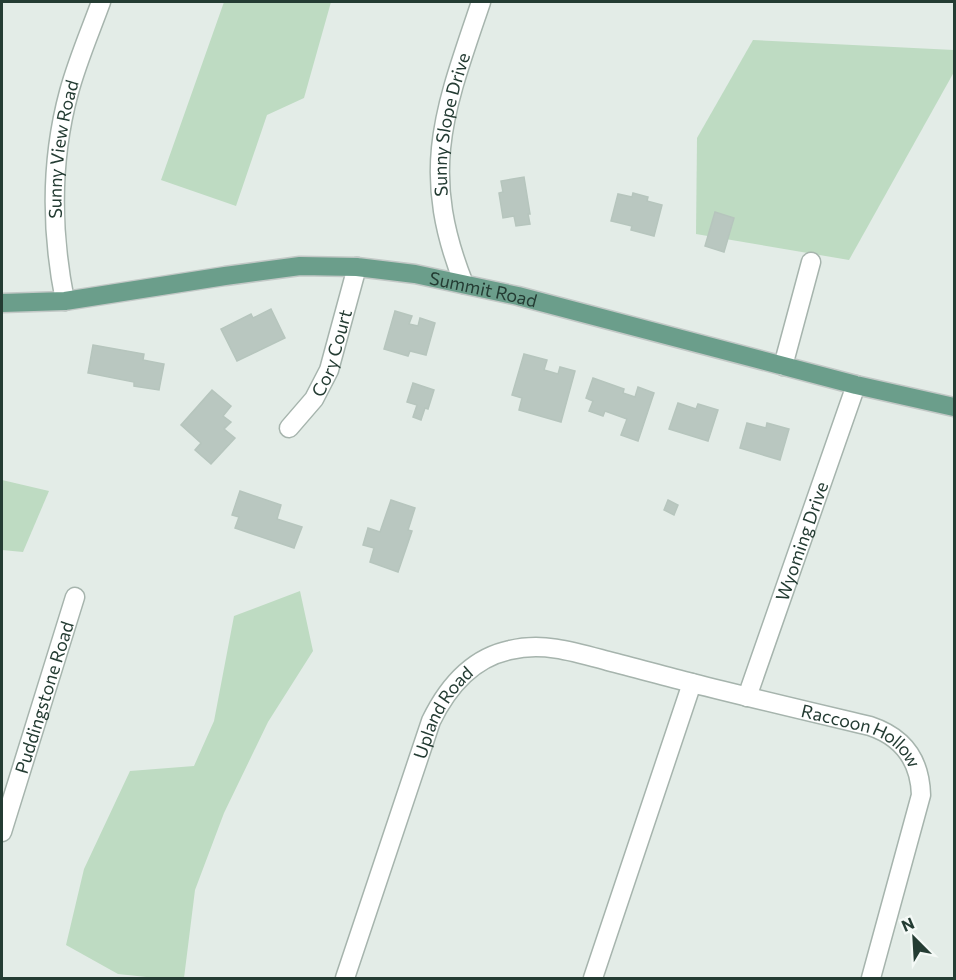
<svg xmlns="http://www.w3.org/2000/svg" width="956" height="980" viewBox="0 0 956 980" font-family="Commissioner,sans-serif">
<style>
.green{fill:#bedbc2}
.building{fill:#b9c7c0;stroke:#b6c5bd;stroke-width:1.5}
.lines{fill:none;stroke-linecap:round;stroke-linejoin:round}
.minor-casing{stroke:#a6b4ad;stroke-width:21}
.major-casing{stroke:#c2c8c6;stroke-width:21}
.minor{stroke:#fff;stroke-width:18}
.major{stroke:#6b9e8b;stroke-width:18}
.labels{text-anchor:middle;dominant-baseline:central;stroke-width:4.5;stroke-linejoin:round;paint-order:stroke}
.street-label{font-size:18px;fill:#243c33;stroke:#f4f9f6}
</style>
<rect width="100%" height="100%" fill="#e3ece7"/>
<g class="green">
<path d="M224,2H331L304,98L267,115L236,206L161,180Z"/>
<path d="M753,40L954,50V72L849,260L696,234L697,138Z"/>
<path d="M2,480L49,491L23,552L2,550Z"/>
<path d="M300,591L313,651L268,722L224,813L195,890L184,978H156L118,974L66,945L84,869L130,771L194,766L214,721L234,616Z"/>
</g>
<g class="building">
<path d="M524,177L530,214H528L530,224L516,226L514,216L503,218L499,193L503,192L501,181Z"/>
<path d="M633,193L648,197L647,201L662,205L654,236L631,230L632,226L611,221L618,194L632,197Z"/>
<path d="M715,212L734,218L724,252L705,246Z"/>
<path d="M271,309L285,338L237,361L221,329L251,314L253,318Z"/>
<path d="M395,311L412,316L409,324L418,326L420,318L435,323L426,355L410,351L408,356L384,349Z"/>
<path d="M93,345L144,354L143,360L164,364L159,390L134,386V382L88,373Z"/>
<path d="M524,354L547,360L544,370L558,374L560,367L575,371L561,422L519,410L522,398L512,395Z"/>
<path d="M593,378L624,389L623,393L635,397L638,387L654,393L638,441L621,435L627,419L605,411L603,416L589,411L593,401L586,398Z"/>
<path d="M413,383L434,390L428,409L425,408L421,420L413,417L417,405L407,402Z"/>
<path d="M212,390L231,406L223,416L231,422L224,429L235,438L211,464L195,450L201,443L181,425Z"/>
<path d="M678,403L696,409L698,404L718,410L708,441L669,429Z"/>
<path d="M747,423L766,428L767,423L789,429L780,460L740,448Z"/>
<path d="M240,491L281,505L277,519L302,527L294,548L235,528L239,517L232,515Z"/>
<path d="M391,500L415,508L408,530L412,531L398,572L370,562L374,548L363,545L368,528L380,532Z"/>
<path d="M668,500L678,505L674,515L664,510Z"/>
</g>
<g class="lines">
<defs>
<g id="minor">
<path id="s1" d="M464,284C419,171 444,111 481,2"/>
<path id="s2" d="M65,301C51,231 50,162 69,92C77,62 90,32 101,2"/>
<path d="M783,366L811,262"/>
<path id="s3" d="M289,428L314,399L329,370L357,267"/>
<path id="s4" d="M747,697L856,385"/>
<path id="s5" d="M2,832L75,597"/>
<path id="s6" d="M345,978L431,721C447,688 472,658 510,650C544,642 575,652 608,661C636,668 664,676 692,683C751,698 811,712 870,726C903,737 920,760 921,795L871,978"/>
<path d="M593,978L692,683"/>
</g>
<g id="major">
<path id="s7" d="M2,303L65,301L225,276L300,266L357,267L415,274L518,296L856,385L954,407"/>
</g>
</defs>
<use href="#minor" class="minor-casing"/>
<use href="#major" class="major-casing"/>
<use href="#minor" class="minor"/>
<use href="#major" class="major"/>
</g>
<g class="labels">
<g class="street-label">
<text stroke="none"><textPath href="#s1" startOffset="164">Sunny Slope Drive</textPath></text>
<text stroke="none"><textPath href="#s2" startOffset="153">Sunny View Road</textPath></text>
<text stroke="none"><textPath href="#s7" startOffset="486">Summit Road</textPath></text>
<text stroke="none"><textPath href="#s3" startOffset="88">Cory Court</textPath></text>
<text stroke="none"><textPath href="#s4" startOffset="165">Wyoming Drive</textPath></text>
<text stroke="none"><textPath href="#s5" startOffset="141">Puddingstone Road</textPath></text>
<text stroke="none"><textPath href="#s6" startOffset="284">Upland Road</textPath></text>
<text stroke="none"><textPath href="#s6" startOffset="747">Raccoon Hollow</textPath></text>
</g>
</g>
<rect width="956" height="980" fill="none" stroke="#243c33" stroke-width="6"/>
<g transform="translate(914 938) rotate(336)" stroke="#f4f9f6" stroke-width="4.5" paint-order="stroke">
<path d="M0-4.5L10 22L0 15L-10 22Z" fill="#243c33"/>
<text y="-9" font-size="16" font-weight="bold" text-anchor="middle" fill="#243c33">N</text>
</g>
</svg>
